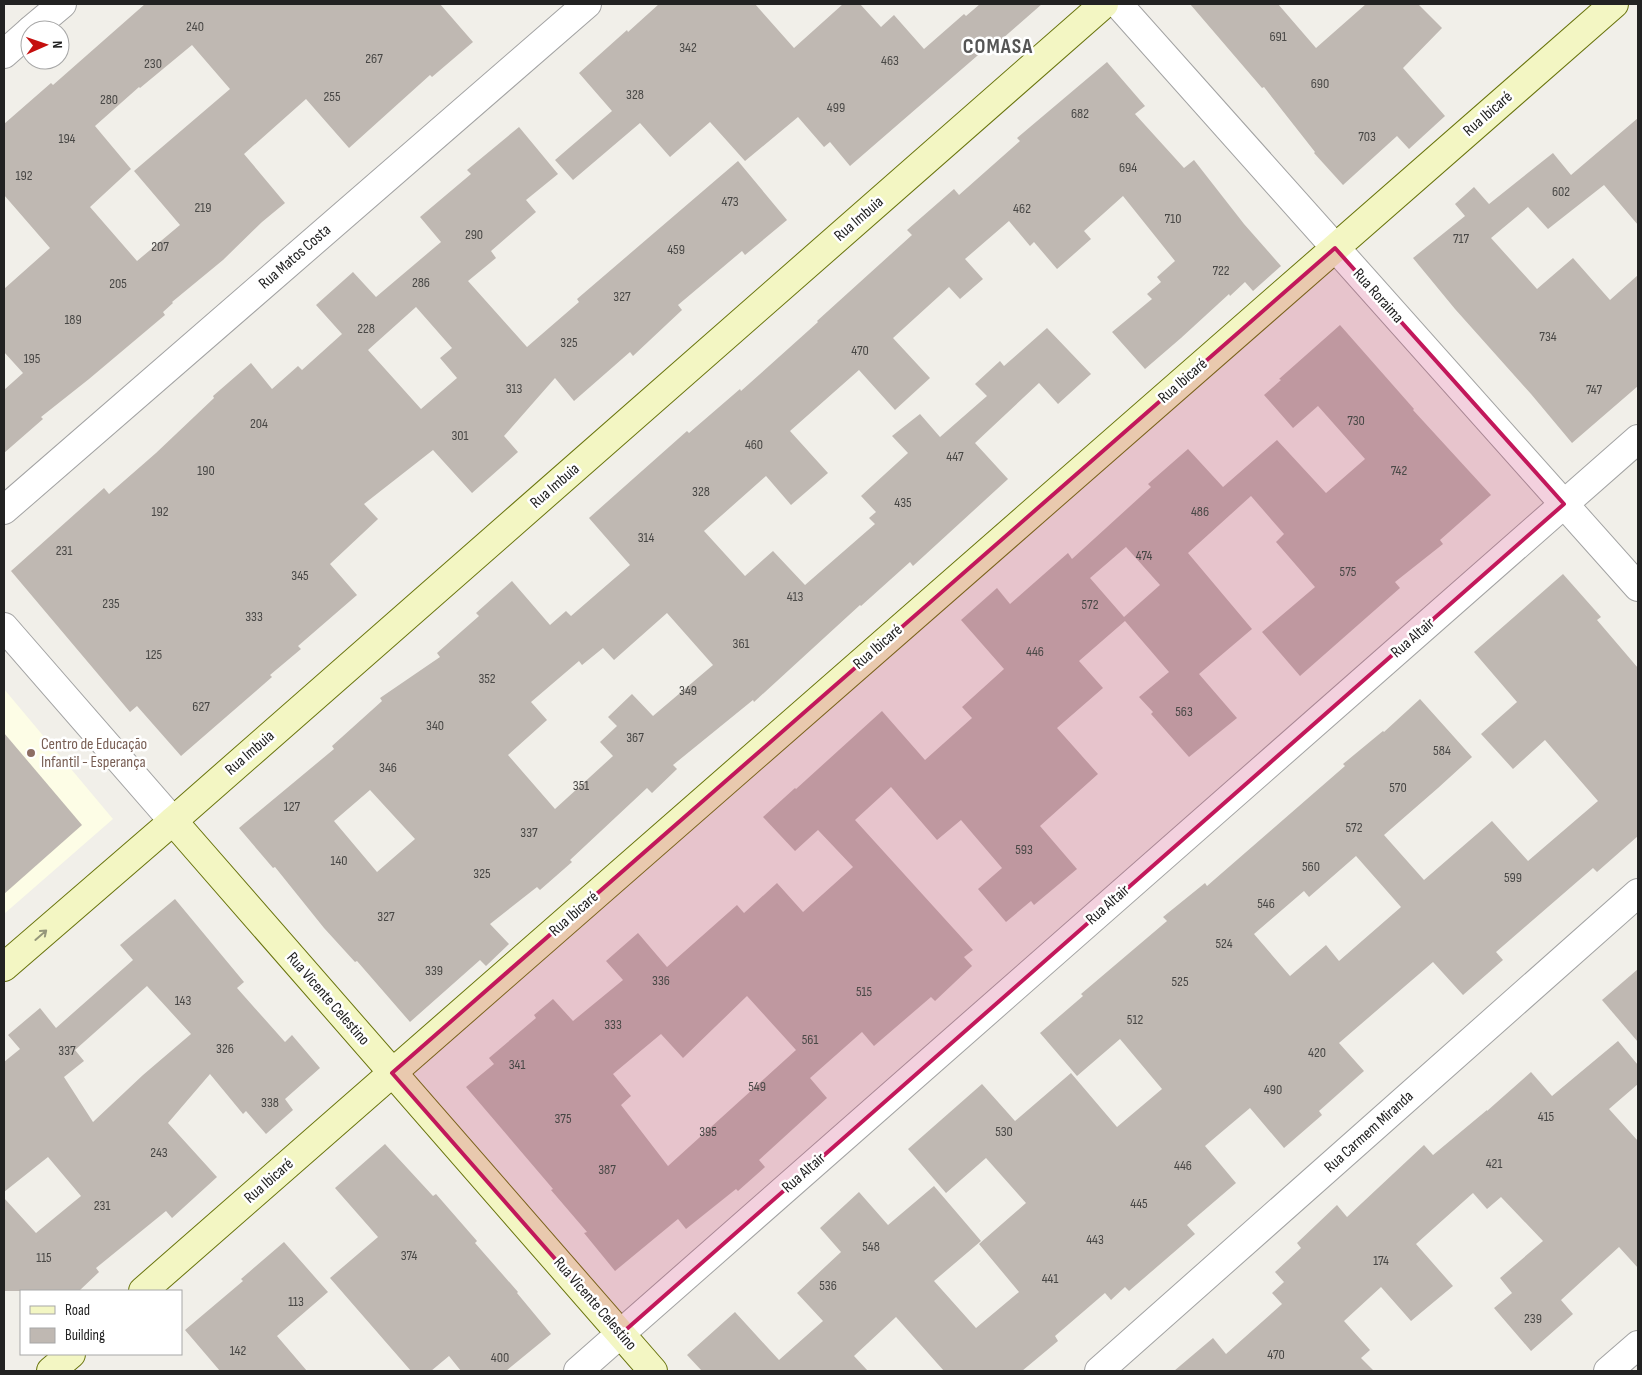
<svg xmlns="http://www.w3.org/2000/svg" width="1642" height="1375" viewBox="0 0 1642 1375" font-family="'Sofia Sans Condensed',sans-serif">
<style>
.education{fill:#fdfde6}
.building{fill:#bfb8b2;fill-rule:evenodd}
.lines{fill:none;stroke-linecap:round;stroke-linejoin:round}
.street-casing{stroke:#a3a3a3;stroke-width:30}
.secondary-casing{stroke:#69740d;stroke-width:30}
.street{stroke:#fff;stroke-width:28}
.secondary{stroke:#f3f6c3;stroke-width:28}
.oneway{stroke:#95977b}
.marked{fill:#c2185b;fill-opacity:0.2;stroke:#c2185b;stroke-width:4;stroke-linejoin:round}
.education-dot{fill:#8d6e63;stroke:#fff;stroke-width:2}
.labels{text-anchor:middle;dominant-baseline:central;stroke-width:5;stroke-linejoin:round;paint-order:stroke}
.number-label{font-size:14px;fill:#494846}
.street-label{font-size:16px;fill:#222;stroke:#fff}
.education-label{font-size:16px;fill:#785e54;stroke:#fff;text-anchor:start}
.district-label{font-size:21px;font-weight:bold;letter-spacing:1px;fill:#555;stroke:#fff}
</style>
<rect width="100%" height="100%" fill="#f1efe9"/>
<path class="education" d="M4,689L113,819L4,914Z"/>
<g class="building">
<path d="M145,4H440L473,42L432,77L430,75L349,148L306,99L244,154L285,203L262,222L223,260L172,302L173,303L163,312L165,315L89,379L41,417L43,419L4,453V390L23,373L4,352V289L50,248L4,195V124L51,83L53,85ZM192,45L230,89L134,171L180,225L137,261L90,207L131,169L95,126L139,87L140,88Z"/>
<path d="M659,4H755L794,48L843,4H860L881,27L894,15L924,49L964,14L966,16L980,4H1042L994,46L992,43L850,166L830,142L824,147L798,117L745,161L710,122L670,157L640,123L573,180L555,160L612,111L579,73L627,30L628,32Z"/>
<path d="M1190,4H1278L1316,48L1366,4H1418L1442,28L1403,68L1445,116L1409,149L1397,136L1343,185L1314,153L1315,152L1264,87L1262,88Z"/>
<path d="M1107,62L1145,106L1135,114L1184,168L1194,160L1244,224L1281,266L1253,291L1245,282L1230,296L1229,294L1181,338L1145,369L1112,332L1152,299L1147,294L1161,282L1157,277L1175,261L1123,196L1084,231L1091,239L1057,269L1034,242L1030,246L1009,221L965,259L983,279L960,299L949,287L893,338L930,378L895,410L859,370L790,431L828,473L791,505L766,476L704,531L745,576L773,551L805,585L875,524L869,518L876,512L861,496L908,453L892,436L920,414L940,437L987,396L975,384L1000,361L1004,366L1047,328L1091,374L1058,404L1039,383L975,443L1008,479L913,566L910,562L861,606L860,605L754,702L753,700L673,765L677,769L652,793L647,788L570,860L572,862L540,890L537,887L490,924L509,944L486,966L480,960L410,1022L357,961L355,962L324,928L275,867L273,868L239,828L334,749L332,746L382,701L380,698L440,657L437,653L479,616L476,613L512,581L550,625L566,611L571,616L630,565L589,518L687,431L689,433L740,389L741,391L818,322L817,321L912,235L907,230L954,189L959,195L1020,141L1017,138ZM667,613L713,665L653,716L632,694L608,717L617,726L600,742L613,756L555,809L508,755L547,720L531,702L579,661L582,665L603,648L614,660ZM370,790L415,839L377,872L334,821Z"/>
<path d="M1638,118V225L1604,185L1548,229L1528,207L1491,238L1537,289L1573,258L1610,300L1638,275V386L1572,443L1531,394L1455,309L1413,258L1465,216L1455,204L1474,187L1489,204L1553,153L1571,175Z"/>
<path d="M519,127L558,174L526,200L536,212L491,251L496,258L468,281L527,347L579,302L577,299L738,161L787,220L745,255L742,251L678,305L682,310L633,356L630,352L574,401L555,378L504,436L518,452L472,493L433,450L364,504L378,519L330,564L357,595L298,646L301,649L270,675L272,677L181,756L137,706L130,712L11,571L104,488L109,494L156,453L214,398L213,396L251,363L272,389L298,366L302,370L342,334L316,305L353,272L376,297L441,242L420,217L471,174L467,170ZM416,307L452,348L440,358L457,378L421,409L368,350Z"/>
<path d="M1340,325L1414,409L1413,410L1491,495L1440,540L1443,544L1395,582L1400,588L1300,676L1262,632L1315,587L1276,542L1284,534L1251,496L1188,553L1252,629L1199,674L1237,718L1189,757L1151,714L1153,712L1139,697L1169,672L1125,621L1079,661L1103,688L1057,728L1098,774L1040,826L1077,869L1034,905L1031,901L1006,922L978,889L1002,868L961,820L937,840L891,787L855,820L973,950L964,957L972,966L935,1001L931,997L874,1046L862,1032L810,1078L827,1098L759,1160L765,1167L738,1191L736,1189L686,1229L678,1219L615,1271L584,1233L587,1232L551,1190L553,1189L466,1087L494,1064L489,1058L536,1018L534,1015L553,999L573,1021L623,980L606,961L638,933L667,967L737,905L744,913L777,883L803,912L853,867L818,830L795,851L763,817L795,788L796,789L882,711L925,760L972,718L962,707L1004,669L961,620L997,588L1010,604L1068,553L1072,559L1151,487L1148,484L1188,449L1223,487L1277,440L1326,493L1365,459L1318,406L1293,428L1264,395L1281,380L1279,379ZM1126,547L1160,585L1124,617L1090,578ZM747,996L796,1050L668,1166L621,1105L631,1096L613,1074L661,1034L683,1058Z"/>
<path d="M1563,574L1601,617L1597,620L1638,668V836L1597,872L1593,868L1496,952L1503,960L1463,995L1433,962L1339,1043L1364,1071L1319,1111L1322,1115L1284,1148L1250,1108L1205,1146L1236,1183L1187,1225L1195,1234L1129,1291L1125,1287L1111,1300L1105,1293L1055,1336L1058,1341L1022,1371H944L896,1317L854,1356L868,1371H702L687,1355L735,1312L779,1360L823,1321L797,1293L841,1252L820,1228L859,1192L888,1225L934,1186L981,1241L934,1281L976,1328L1019,1292L979,1244L1026,1203L986,1158L946,1193L908,1149L982,1084L1015,1121L1071,1073L1117,1127L1162,1089L1120,1039L1077,1076L1040,1033L1083,996L1081,994L1167,921L1163,917L1205,883L1207,886L1345,766L1343,764L1383,731L1384,732L1420,699L1472,757L1438,788L1384,835L1424,880L1492,821L1528,861L1598,801L1545,740L1513,769L1481,734L1517,702L1474,652ZM1356,856L1401,907L1339,961L1326,945L1290,976L1254,934L1304,891L1309,897Z"/>
<path d="M4,733L82,825L4,894Z"/>
<path d="M175,899L244,982L237,988L285,1042L292,1035L320,1068L285,1099L293,1110L266,1134L246,1111L243,1114L210,1074L168,1123L217,1177L172,1218L166,1211L96,1268L99,1272L79,1291H4V1198L36,1233L81,1196L48,1157L4,1192V1062L20,1049L8,1035L40,1008L56,1028L133,960L120,945ZM147,986L191,1034L143,1075L93,1122L64,1077L84,1061L75,1050Z"/>
<path d="M1638,969V1042L1602,1000Z"/>
<path d="M1618,1041L1638,1065V1084L1609,1109L1638,1141V1268L1619,1247L1561,1300L1573,1314L1531,1351L1494,1308L1512,1293L1500,1278L1543,1241L1501,1197L1487,1209L1473,1193L1416,1244L1453,1286L1411,1321L1381,1287L1344,1321L1370,1350L1361,1358L1374,1371H1174L1213,1338L1226,1354L1282,1304L1272,1293L1284,1282L1275,1272L1301,1248L1297,1243L1337,1205L1347,1217L1424,1145L1433,1155L1487,1110V1111L1531,1072L1552,1096Z"/>
<path d="M385,1144L433,1196L436,1194L477,1241L475,1243L518,1292L517,1293L551,1334L506,1371H461L449,1356L431,1371H411L330,1278L378,1237L335,1188Z"/>
<path d="M284,1242L328,1292L277,1336L307,1371H220L185,1330L243,1281L241,1279Z"/>
</g>
<g class="lines">
<defs>
<g id="street">
<path d="M1118,4L1638,587"/>
<path d="M31,30L62,4"/>
<path d="M4,54L30,31"/>
<path d="M4,510L587,4"/>
<path d="M4,627L173,821"/>
<path d="M578,1371L1638,439"/>
<path d="M1099,1371L1638,893"/>
<path d="M1608,1371L1638,1345"/>
</g>
<g id="secondary">
<path d="M173,821L653,1371"/>
<path d="M4,967L173,821L1104,4"/>
<path d="M143,1291L1614,4"/>
<path d="M51,1371L71,1354"/>
</g>
</defs>
<use href="#street" class="street-casing"/>
<use href="#secondary" class="secondary-casing"/>
<use href="#street" class="street"/>
<use href="#secondary" class="secondary"/>
</g>
<defs><path id="oneway-shaft" d="M-6 0H5M1.5-3L5.5 0L1.5 3" fill="none" stroke-width="1.6" stroke-linecap="round" stroke-linejoin="round" transform="scale(1.25)"/></defs>
<use class="oneway" href="#oneway-shaft" transform="translate(41 935) rotate(-41)"/>
<path class="marked" d="M1335,248L1564,504L621,1334L392,1073Z"/>
<circle class="education-dot" cx="31" cy="753" r="5"/>
<g class="labels">
<g class="number-label">
<text x="195" y="26">240</text>
<text x="1278" y="36">691</text>
<text x="688" y="47">342</text>
<text x="374" y="58">267</text>
<text x="890" y="60">463</text>
<text x="153" y="63">230</text>
<text x="1320" y="83">690</text>
<text x="635" y="94">328</text>
<text x="332" y="96">255</text>
<text x="109" y="99">280</text>
<text x="836" y="107">499</text>
<text x="1080" y="113">682</text>
<text x="1367" y="136">703</text>
<text x="67" y="138">194</text>
<text x="1128" y="167">694</text>
<text x="24" y="175">192</text>
<text x="1561" y="191">602</text>
<text x="730" y="201">473</text>
<text x="203" y="207">219</text>
<text x="1022" y="208">462</text>
<text x="1173" y="218">710</text>
<text x="474" y="234">290</text>
<text x="1461" y="238">717</text>
<text x="160" y="246">207</text>
<text x="676" y="249">459</text>
<text x="1221" y="270">722</text>
<text x="421" y="282">286</text>
<text x="118" y="283">205</text>
<text x="622" y="296">327</text>
<text x="73" y="319">189</text>
<text x="366" y="328">228</text>
<text x="1548" y="336">734</text>
<text x="569" y="342">325</text>
<text x="860" y="350">470</text>
<text x="32" y="358">195</text>
<text x="514" y="388">313</text>
<text x="1594" y="389">747</text>
<text x="1356" y="420">730</text>
<text x="259" y="423">204</text>
<text x="460" y="435">301</text>
<text x="754" y="444">460</text>
<text x="955" y="456">447</text>
<text x="206" y="470">190</text>
<text x="1399" y="470">742</text>
<text x="701" y="491">328</text>
<text x="903" y="502">435</text>
<text x="160" y="511">192</text>
<text x="1200" y="511">486</text>
<text x="646" y="537">314</text>
<text x="64" y="550">231</text>
<text x="1144" y="555">474</text>
<text x="1348" y="571">575</text>
<text x="300" y="575">345</text>
<text x="795" y="596">413</text>
<text x="111" y="603">235</text>
<text x="1090" y="604">572</text>
<text x="254" y="616">333</text>
<text x="741" y="643">361</text>
<text x="1035" y="651">446</text>
<text x="154" y="654">125</text>
<text x="487" y="678">352</text>
<text x="688" y="690">349</text>
<text x="201" y="706">627</text>
<text x="1184" y="711">563</text>
<text x="435" y="725">340</text>
<text x="635" y="737">367</text>
<text x="1442" y="750">584</text>
<text x="388" y="767">346</text>
<text x="581" y="785">351</text>
<text x="1398" y="787">570</text>
<text x="292" y="806">127</text>
<text x="1354" y="827">572</text>
<text x="529" y="832">337</text>
<text x="1024" y="849">593</text>
<text x="339" y="860">140</text>
<text x="1311" y="866">560</text>
<text x="482" y="873">325</text>
<text x="1513" y="877">599</text>
<text x="1266" y="903">546</text>
<text x="386" y="916">327</text>
<text x="1224" y="943">524</text>
<text x="434" y="970">339</text>
<text x="661" y="980">336</text>
<text x="1180" y="981">525</text>
<text x="864" y="991">515</text>
<text x="183" y="1000">143</text>
<text x="1135" y="1019">512</text>
<text x="613" y="1024">333</text>
<text x="810" y="1039">561</text>
<text x="225" y="1048">326</text>
<text x="67" y="1050">337</text>
<text x="1317" y="1052">420</text>
<text x="517" y="1064">341</text>
<text x="757" y="1086">549</text>
<text x="1273" y="1089">490</text>
<text x="270" y="1102">338</text>
<text x="1546" y="1116">415</text>
<text x="563" y="1118">375</text>
<text x="708" y="1131">395</text>
<text x="1004" y="1131">530</text>
<text x="159" y="1152">243</text>
<text x="1494" y="1163">421</text>
<text x="1183" y="1165">446</text>
<text x="607" y="1169">387</text>
<text x="1139" y="1203">445</text>
<text x="102" y="1205">231</text>
<text x="1095" y="1239">443</text>
<text x="871" y="1246">548</text>
<text x="409" y="1255">374</text>
<text x="44" y="1257">115</text>
<text x="1381" y="1260">174</text>
<text x="1050" y="1278">441</text>
<text x="828" y="1285">536</text>
<text x="296" y="1301">113</text>
<text x="1533" y="1318">239</text>
<text x="238" y="1350">142</text>
<text x="1276" y="1354">470</text>
<text x="500" y="1357">400</text>
</g>
<g class="street-label">
<text transform="translate(1488 114) rotate(-41)">Rua Ibicaré</text>
<text transform="translate(859 219) rotate(-41)">Rua Imbuia</text>
<text transform="translate(295 257) rotate(-41)">Rua Matos Costa</text>
<text transform="translate(1378 296) rotate(48)">Rua Roraima</text>
<text transform="translate(1183 381) rotate(-41)">Rua Ibicaré</text>
<text transform="translate(555 486) rotate(-41)">Rua Imbuia</text>
<text transform="translate(1413 638) rotate(-41)">Rua Altair</text>
<text transform="translate(878 647) rotate(-41)">Rua Ibicaré</text>
<text transform="translate(250 753) rotate(-41)">Rua Imbuia</text>
<text transform="translate(1108 905) rotate(-41)">Rua Altair</text>
<text transform="translate(574 914) rotate(-41)">Rua Ibicaré</text>
<text transform="translate(328 999) rotate(49)">Rua Vicente Celestino</text>
<text transform="translate(1369 1132) rotate(-42)">Rua Carmem Miranda</text>
<text transform="translate(804 1173) rotate(-41)">Rua Altair</text>
<text transform="translate(269 1181) rotate(-41)">Rua Ibicaré</text>
<text transform="translate(595 1304) rotate(49)">Rua Vicente Celestino</text>
</g>
<g class="education-label">
<text x="41" y="744">Centro de Educação<tspan x="41" dy="18">Infantil - Esperança</tspan></text>
</g>
<g class="district-label">
<text x="998" y="46">COMASA</text>
</g>
</g>
<rect width="1642" height="1375" fill="none" stroke="#222222" stroke-width="10"/>
<rect x="20" y="1290" width="162" height="65" fill="#ffffff" stroke="#a7a7a7"/>
<rect x="30" y="1306" width="25" height="8" fill="#f3f6c3" stroke="#a7a7a7"/>
<text x="65" y="1315" font-size="15" fill="#222222">Road</text>
<rect x="30" y="1328" width="25" height="15" fill="#bfb8b2" stroke="#a7a7a7"/>
<text x="65" y="1340" font-size="15" fill="#222222">Building</text>
<g transform="translate(45 45) rotate(88)"><circle r="24" fill="#ffffff" stroke="#a7a7a7"/>
<path d="M0-4L9 19L0 12L-9 19Z" fill="#c50f0e"/>
<text y="-8" font-size="14" font-weight="bold" text-anchor="middle" fill="#222222">N</text>
</g>
</svg>
